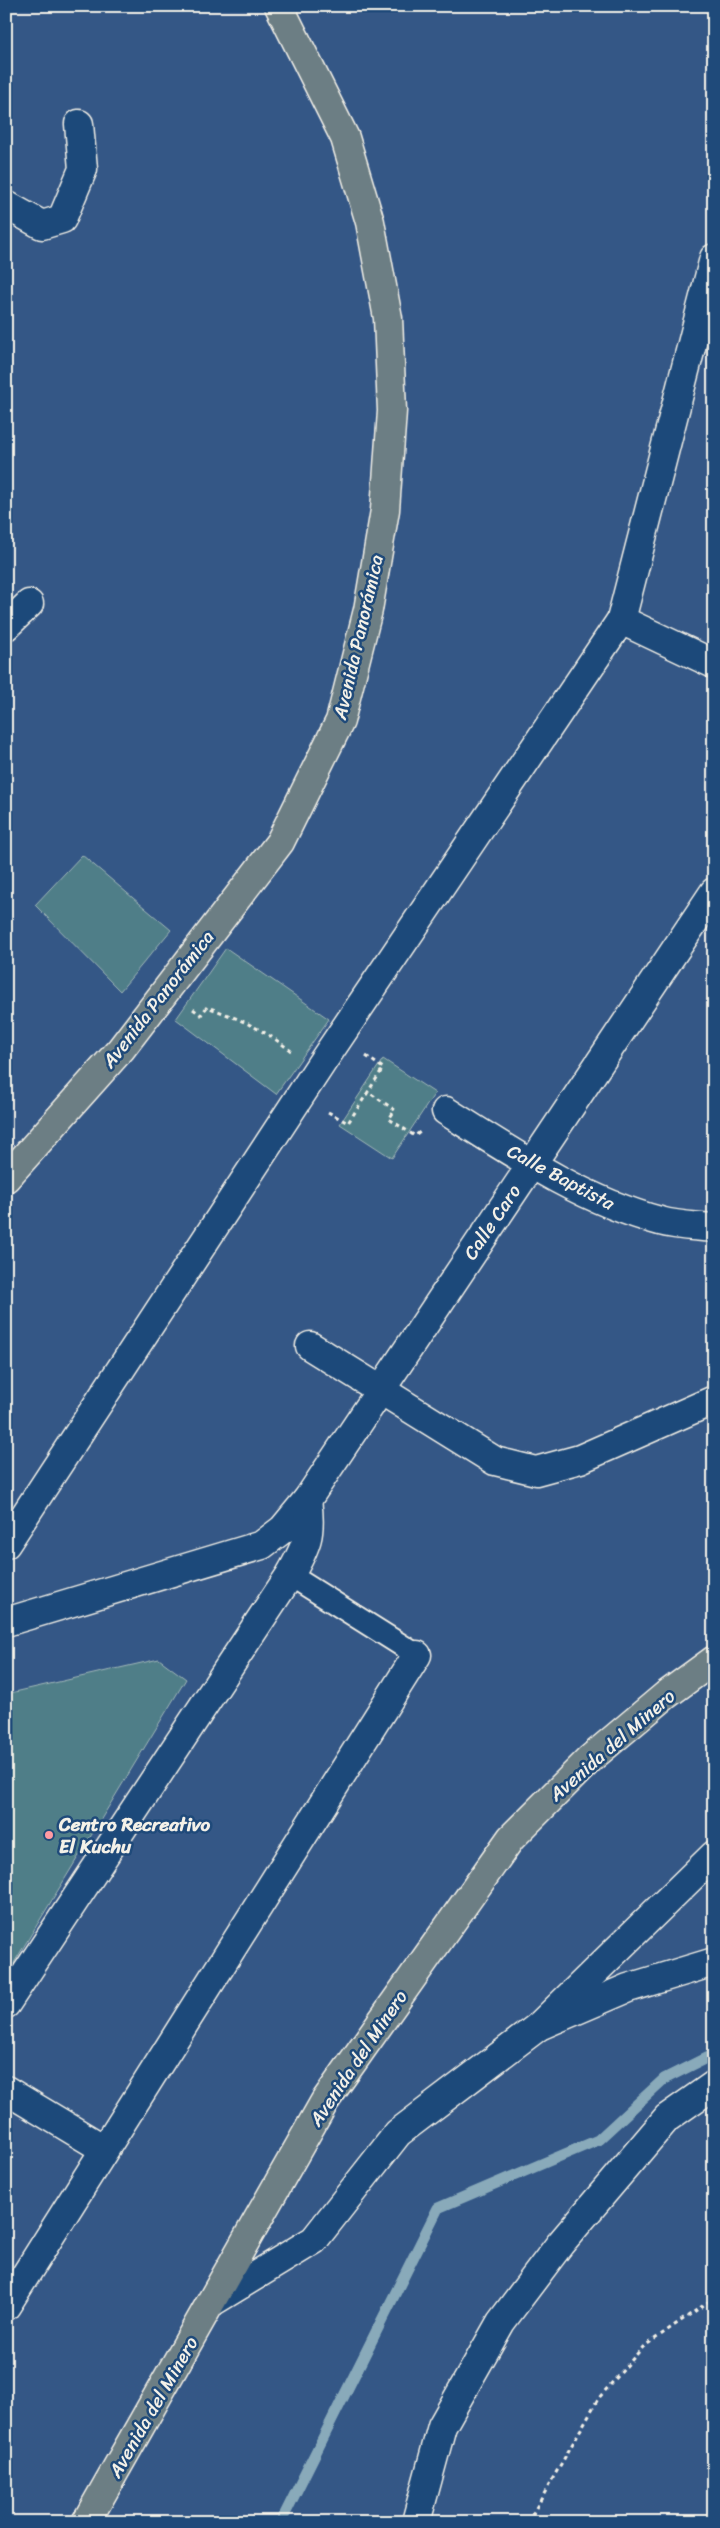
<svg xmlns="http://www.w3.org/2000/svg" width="720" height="2528" viewBox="0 0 720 2528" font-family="Sriracha,sans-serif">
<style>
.green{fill:#4f7e88;stroke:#a2b8b8}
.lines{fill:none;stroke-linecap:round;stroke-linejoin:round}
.stream{stroke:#89aaba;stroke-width:11}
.service-casing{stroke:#f4f1e8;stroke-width:25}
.minor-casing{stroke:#f4f1e8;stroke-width:31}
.tertiary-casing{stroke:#f4f1e8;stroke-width:31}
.primary-casing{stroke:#f4f1e8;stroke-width:31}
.path{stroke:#f4f1e8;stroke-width:3;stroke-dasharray:4 4;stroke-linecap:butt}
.service{stroke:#1f4a7a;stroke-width:21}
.minor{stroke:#1f4a7a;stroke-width:28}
.tertiary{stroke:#1f4a7a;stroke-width:28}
.primary{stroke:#6c7e84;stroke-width:28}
.poi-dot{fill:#ff9aa2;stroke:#1f4a7a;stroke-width:2}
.labels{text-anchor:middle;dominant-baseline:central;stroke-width:5;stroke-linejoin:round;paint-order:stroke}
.street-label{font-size:19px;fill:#f4f1e8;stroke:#1f4a7a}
.poi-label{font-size:19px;font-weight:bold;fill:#f4f1e8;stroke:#1f4a7a;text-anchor:start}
</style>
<rect width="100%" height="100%" fill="#345786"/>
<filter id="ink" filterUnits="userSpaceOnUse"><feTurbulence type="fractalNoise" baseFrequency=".02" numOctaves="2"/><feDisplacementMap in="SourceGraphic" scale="10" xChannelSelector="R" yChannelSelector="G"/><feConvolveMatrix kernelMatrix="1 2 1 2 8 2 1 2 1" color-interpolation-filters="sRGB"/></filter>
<g filter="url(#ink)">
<g class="green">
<path d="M82,855L171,930L120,991L35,905Z"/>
<path d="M226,948L329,1019L276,1094L176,1019Z"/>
<path d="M383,1059L435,1093L392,1158L340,1124Z"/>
<path d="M159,1659L186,1679L6,1976V1694Z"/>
</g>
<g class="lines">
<path class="stream" d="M281,2522L438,2208L598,2140L664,2079L714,2054"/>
<defs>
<path id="service" d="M290,1575L417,1655"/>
<g id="minor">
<path d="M6,205L42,225L62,219L83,169L79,124"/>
<path d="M621,620L714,664"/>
<path d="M6,626L29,604"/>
<path d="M446,1111C514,1154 582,1200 660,1221C677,1226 696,1226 714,1228"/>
<path d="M310,1346L495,1461L536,1471L580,1459L714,1400"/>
<path d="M6,1544L323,1061L621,620L714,258"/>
<path d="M6,1622L262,1545L283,1529L307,1500L714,892"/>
<path d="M6,2004L290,1575C307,1545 312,1534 307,1500"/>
<path d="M539,2026L714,1855"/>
<path d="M6,2090L104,2149"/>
<path d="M6,2306L417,1655"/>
</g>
<g id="tertiary">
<path d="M212,2302L314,2240L398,2133L539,2026L628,1988L714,1962"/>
<path d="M416,2522L442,2426L501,2322L560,2244L667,2118L714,2085"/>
</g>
<g id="primary">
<path d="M6,1178L121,1049L280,842L340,721L368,610L385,510L392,411L388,318L370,222L345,138L279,6"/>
<path d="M86,2522L325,2101L511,1838L591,1758L666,1695L714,1660"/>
</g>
</defs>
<use href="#service" class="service-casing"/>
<use href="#minor" class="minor-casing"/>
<use href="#tertiary" class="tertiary-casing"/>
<use href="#primary" class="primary-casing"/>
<g class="path">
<path d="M193,1009L201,1015L207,1007C238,1018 265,1030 291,1051"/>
<path d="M366,1056L383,1068L368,1092"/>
<path d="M328,1112L348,1123L368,1092L395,1110L389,1119L415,1136L420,1132"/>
<path d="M528,2522L598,2399L643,2347L714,2298"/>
</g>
<use href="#service" class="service"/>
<use href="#minor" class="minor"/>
<use href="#tertiary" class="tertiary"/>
<use href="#primary" class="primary"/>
</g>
</g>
<circle class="poi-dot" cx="49" cy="1835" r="5"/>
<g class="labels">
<g class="street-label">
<text transform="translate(358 637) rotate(-77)">Avenida Panorámica</text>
<text transform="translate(158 999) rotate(-52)">Avenida Panorámica</text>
<text transform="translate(561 1177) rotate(28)">Calle Baptista</text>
<text transform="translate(492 1222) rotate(-56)">Calle Caro</text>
<text transform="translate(612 1745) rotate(-41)">Avenida del Minero</text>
<text transform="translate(358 2058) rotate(-56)">Avenida del Minero</text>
<text transform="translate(153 2407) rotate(-60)">Avenida del Minero</text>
</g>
<g class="poi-label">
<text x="59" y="1824">Centro Recreativo<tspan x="59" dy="22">El Kuchu</tspan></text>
</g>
</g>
<rect width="720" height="2528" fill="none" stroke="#1f4a7a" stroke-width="25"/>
<rect x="12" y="12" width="695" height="2503" fill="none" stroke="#f4f1e8" stroke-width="2" filter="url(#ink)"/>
</svg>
